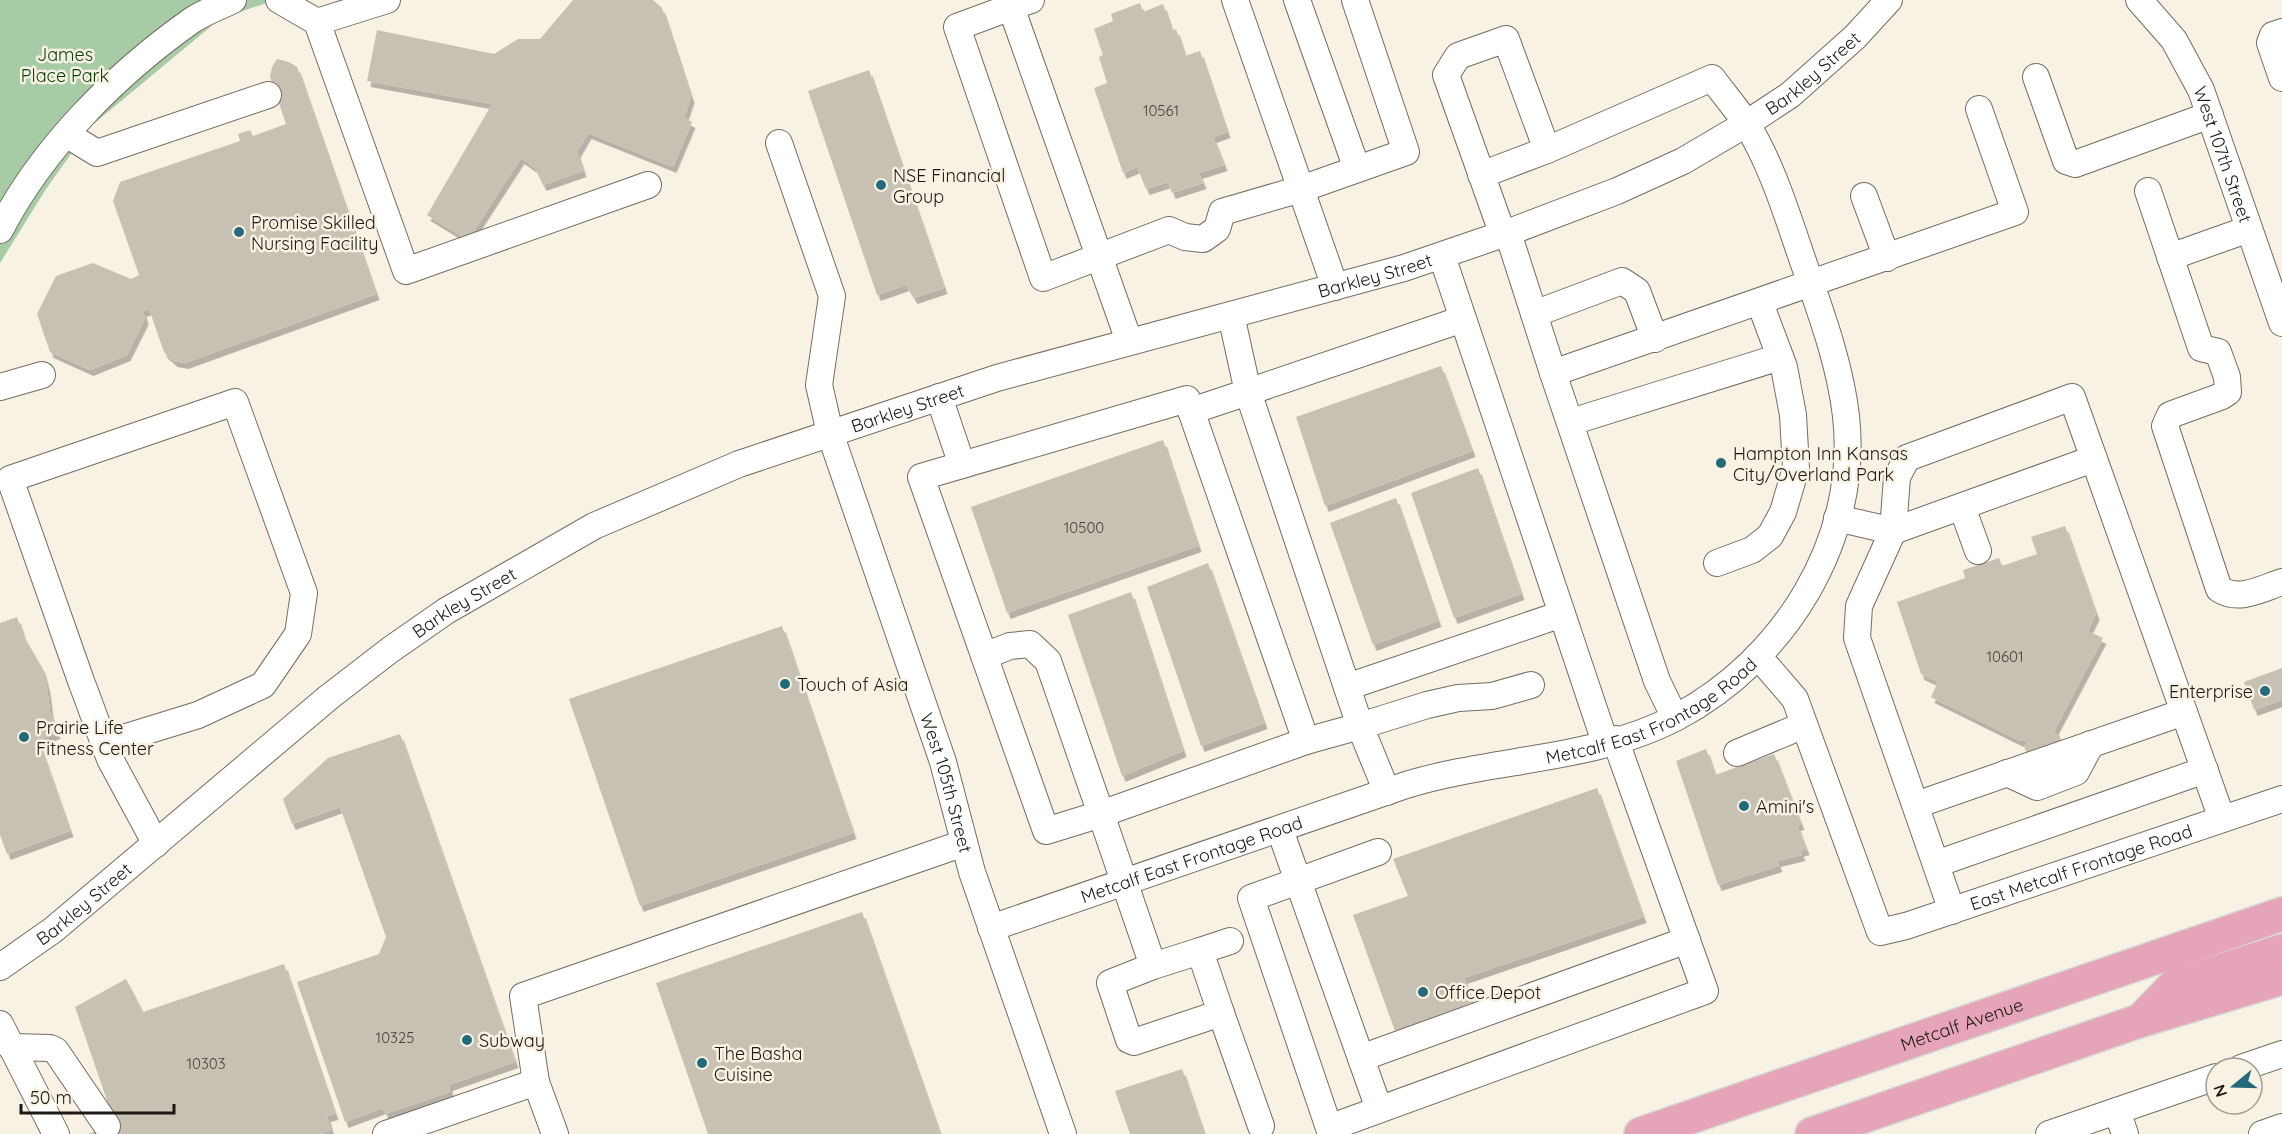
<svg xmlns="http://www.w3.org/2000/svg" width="2282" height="1134" viewBox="0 0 2282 1134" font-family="Quicksand,sans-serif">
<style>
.green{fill:#a7cba4}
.building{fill:#c7c1b3;filter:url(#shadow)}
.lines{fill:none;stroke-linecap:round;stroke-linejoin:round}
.minor-casing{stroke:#736d61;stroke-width:28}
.major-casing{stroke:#d6d6d5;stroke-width:36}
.minor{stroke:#fff;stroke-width:26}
.major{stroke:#e6a4b9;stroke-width:33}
.poi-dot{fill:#256a7a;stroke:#f8f2e4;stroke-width:2}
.labels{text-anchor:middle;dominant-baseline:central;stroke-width:5;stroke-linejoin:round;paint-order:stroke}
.number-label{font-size:15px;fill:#46433c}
.park-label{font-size:18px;fill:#063d05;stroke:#f8f2e4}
.street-label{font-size:18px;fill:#1b1914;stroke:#f8f2e4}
.poi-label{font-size:18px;fill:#1b1914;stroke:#f8f2e4;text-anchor:start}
</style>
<defs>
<filter id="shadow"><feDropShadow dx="3.5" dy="6" stdDeviation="0" flood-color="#0004"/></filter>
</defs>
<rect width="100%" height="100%" fill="#f8f2e4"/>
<path class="green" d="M0,0H276L221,18L91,126L46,189L0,263Z"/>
<g class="building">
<path d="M573,0H653L662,8L691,97L684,118L692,122L673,167L588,133L577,152L583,171L543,185L535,168L521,158L468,240L427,215L492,104L367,81L377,30L494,54L518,39H540Z"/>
<path d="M1140,3L1143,12L1163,4L1172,31L1176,29L1185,56L1200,51L1227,132L1213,137L1224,165L1199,173L1203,183L1172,193L1168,182L1146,189L1137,167L1123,173L1094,88L1107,83L1099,57L1103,55L1094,29L1113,21L1111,14Z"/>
<path d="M277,59L289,62L297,67L376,294L185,363L174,361L164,352L149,309L143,311L145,319L127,355L90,370L50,352L37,314L56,276L93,263L131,279L139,275L113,201L120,182L240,141L238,134L250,130L253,136L286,124L270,77L272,67Z"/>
<path d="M869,70L944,288L914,298L906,285L877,295L808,91Z"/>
<path d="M1441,366L1472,451L1325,506L1296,417Z"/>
<path d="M1163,440L1198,546L1007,613L971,507Z"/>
<path d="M1478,468L1521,594L1454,618L1411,493Z"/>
<path d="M1396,498L1438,621L1373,645L1330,523Z"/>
<path d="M2065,526L2096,614L2088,631L2103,638L2054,731L2056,735L2059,734L2072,769L2036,781L2024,746L2027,745L2025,739L2020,741L1931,697L1938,682L1921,674L1897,602L1965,578L1963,570L1999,558L2002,566L2037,554L2031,537Z"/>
<path d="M1208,563L1264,723L1201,746L1147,587Z"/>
<path d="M1131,592L1183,751L1122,776L1068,615Z"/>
<path d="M17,617L23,635L42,668L47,687L50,712L57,733L38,740L70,831L7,854L0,835V623Z"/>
<path d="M782,626L853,833L640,906L569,699Z"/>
<path d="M2282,668V700L2254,710L2244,682Z"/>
<path d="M400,734L515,1062L449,1085L450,1092L385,1114L383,1108L345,1122L297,982L379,954L386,937L340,807L292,824L283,799L328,758Z"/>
<path d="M1706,749L1715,775L1774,754L1801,824L1797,825L1806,849L1800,851L1802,855L1777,861L1779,866L1718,885L1676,761Z"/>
<path d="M1597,788L1643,917L1464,978L1473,1003L1395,1031L1353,915L1408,896L1393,859Z"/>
<path d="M862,912L940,1134H708L656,983Z"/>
<path d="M284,964L335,1114L327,1116L331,1130L320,1134H88L115,1124L75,1007L126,979L143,1012Z"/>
<path d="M1182,1069L1204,1134H1130L1115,1091Z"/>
</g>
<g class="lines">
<defs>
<g id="minor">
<path d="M279,0L317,22L406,271L648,185"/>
<path d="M1031,0L1011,7L1129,341"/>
<path d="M1235,0L1335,287"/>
<path d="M1297,0L1357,169"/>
<path id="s1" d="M2139,0L2174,40L2201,90L2282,323"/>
<path d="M1011,7L957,27L1043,278L1169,230L1185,237L1203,239L1217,229L1222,212L1301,189L1406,152L1355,0"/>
<path d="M317,22L387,0"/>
<path d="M2282,32L2273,35L2270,43L2282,78"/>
<path d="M2036,77L2066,161L2075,164L2210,115"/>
<path d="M66,134L97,153L268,95"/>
<path id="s2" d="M779,143L832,296L819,385L830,433L943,762L972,872L1063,1134"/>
<path d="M1481,175L1547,150L1506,39L1458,56L1446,75L1503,235"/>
<path d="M2148,191L2201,348L2218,352L2227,377L2228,392L2222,396L2170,415L2165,426L2219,589C2239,602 2261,589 2282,582"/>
<path d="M1864,196L1887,258"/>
<path d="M0,230C43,147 116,74 191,21C204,12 219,7 233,0"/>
<path d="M1508,233L1553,373L2015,212L1979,109"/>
<path d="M1442,256L1605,742"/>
<path d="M2170,257L2249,229"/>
<path d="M1534,314L1622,281L1637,291L1655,339"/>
<path d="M1463,319L1248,392L1360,726L1427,705L1458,698L1492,696L1531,685"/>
<path d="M1553,373L1657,681L1675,718"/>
<path d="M0,387L42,375"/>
<path d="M939,397L962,465"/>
<path d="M1191,411L1248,392L1231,315"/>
<path d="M1571,422L1780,357"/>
<path d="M1962,507L1978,551"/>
<path d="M1837,518L1893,531L2093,459"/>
<path d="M1717,563L1752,550L1770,536L1783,512L1796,468L1793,415L1784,367L1760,303"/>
<path d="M984,656L1010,646L1030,644L1048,661L1101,814L1306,741L1187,399L921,477L1046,831L1101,814L1153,966L1110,983L1129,1040L1134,1042L1221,1013L1200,951L1153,966"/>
<path id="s3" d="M1758,656L1795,699L1880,932L1906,926L2282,799"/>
<path d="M1347,687L1562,614"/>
<path d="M1306,741L1360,726L1387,792"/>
<path d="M104,744L198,715L263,685L298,634L304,593L235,402L10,479L81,681C91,707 100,733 110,759L156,844"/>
<path d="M1737,753L1804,725"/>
<path d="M2007,773L2037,787L2076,772L2091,744"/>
<path d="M1916,805L2184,712"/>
<path d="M1280,830L1379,1109"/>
<path d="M1378,852L1251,898L1329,1128L1705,991L1615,739"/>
<path d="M1936,864L2205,770"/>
<path d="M1952,911L1857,638L1859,606L1893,531L1897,477L1907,458L2072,397L2222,819"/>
<path id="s4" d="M991,928L1406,785C1494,758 1594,761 1677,717C1784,660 1860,540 1846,416C1840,364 1821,313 1804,264C1788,218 1772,164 1746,123C1736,108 1723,93 1712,78L1547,150"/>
<path d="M1200,951L1230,941"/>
<path id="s5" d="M0,967L53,930L329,697L390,650L446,611L594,526L739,464L997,378L1404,268L1512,231L1617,191L1683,161L1746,124L1790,95L1855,37L1889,0"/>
<path d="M1221,1013L1261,1126"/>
<path d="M0,1024L56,1134"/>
<path d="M11,1047L50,1048L56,1051L107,1126"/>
<path d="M1361,1058L1687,940"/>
<path d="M2241,1068L2282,1054"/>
<path d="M2117,1111L2125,1134"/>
<path d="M386,1134L536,1082"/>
<path d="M555,1134L536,1082L523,996L964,843"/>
<path d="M2049,1134L2216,1077"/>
<path d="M2262,1134L2282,1127"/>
</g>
<g id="major">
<path d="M2141,1020L2175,985L2282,951"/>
<path id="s6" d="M1641,1134L2282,914"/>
<path d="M1812,1134L2139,1021L2282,978"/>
</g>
</defs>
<use href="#minor" class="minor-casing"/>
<use href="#major" class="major-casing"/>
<use href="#minor" class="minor"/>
<use href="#major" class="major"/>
</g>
<g class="poi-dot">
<circle cx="881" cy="185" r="6"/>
<circle cx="239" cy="232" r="6"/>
<circle cx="1721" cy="463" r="6"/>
<circle cx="785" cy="684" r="6"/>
<circle cx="2265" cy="691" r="6"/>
<circle cx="24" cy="737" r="6"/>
<circle cx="1744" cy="806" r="6"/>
<circle cx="1423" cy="992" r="6"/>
<circle cx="467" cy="1040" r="6"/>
<circle cx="702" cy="1063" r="6"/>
</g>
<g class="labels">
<g class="number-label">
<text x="1161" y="110">10561</text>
<text x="1084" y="527">10500</text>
<text x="2005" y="656">10601</text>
<text x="395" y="1037">10325</text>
<text x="206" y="1063">10303</text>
</g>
<g class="park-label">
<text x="65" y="54">James<tspan x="65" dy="21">Place Park</tspan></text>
</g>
<g class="street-label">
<text stroke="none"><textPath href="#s5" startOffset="2049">Barkley Street</textPath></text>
<text stroke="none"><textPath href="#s1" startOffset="178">West 107th Street</textPath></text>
<text stroke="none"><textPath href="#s5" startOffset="1563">Barkley Street</textPath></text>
<text stroke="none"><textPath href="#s5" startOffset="1077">Barkley Street</textPath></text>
<text stroke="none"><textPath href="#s5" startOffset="591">Barkley Street</textPath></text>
<text stroke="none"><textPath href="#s4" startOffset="698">Metcalf East Frontage Road</textPath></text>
<text stroke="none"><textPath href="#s2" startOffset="670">West 105th Street</textPath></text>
<text stroke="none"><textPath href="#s4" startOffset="212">Metcalf East Frontage Road</textPath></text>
<text stroke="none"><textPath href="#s3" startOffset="516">East Metcalf Frontage Road</textPath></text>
<text stroke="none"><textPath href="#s5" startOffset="105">Barkley Street</textPath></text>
<text stroke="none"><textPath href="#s6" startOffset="339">Metcalf Avenue</textPath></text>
</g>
<g class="poi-label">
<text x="893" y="175">NSE Financial<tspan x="893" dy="21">Group</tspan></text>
<text x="251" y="222">Promise Skilled<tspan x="251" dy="21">Nursing Facility</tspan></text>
<text x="1733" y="453">Hampton Inn Kansas<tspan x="1733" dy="21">City/Overland Park</tspan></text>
<text x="797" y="684">Touch of Asia</text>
<text x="2253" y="691" text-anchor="end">Enterprise</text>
<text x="36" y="727">Prairie Life<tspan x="36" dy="21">Fitness Center</tspan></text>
<text x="1756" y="806">Amini's</text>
<text x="1435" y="992">Office Depot</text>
<text x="479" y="1040">Subway</text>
<text x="714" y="1053">The Basha<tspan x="714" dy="21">Cuisine</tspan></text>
</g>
</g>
<g transform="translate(2234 1086) rotate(251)"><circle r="28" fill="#f8f2e4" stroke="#a09b91" stroke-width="1.5"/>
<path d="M0-4.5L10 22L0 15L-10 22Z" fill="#256a7a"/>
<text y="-9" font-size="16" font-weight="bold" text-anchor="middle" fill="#1b1914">N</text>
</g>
<path d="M21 1104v9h153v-9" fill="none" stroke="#1b1914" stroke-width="3"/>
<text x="30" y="1104" font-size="18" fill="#1b1914" stroke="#f8f2e4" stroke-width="4.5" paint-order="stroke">50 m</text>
</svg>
